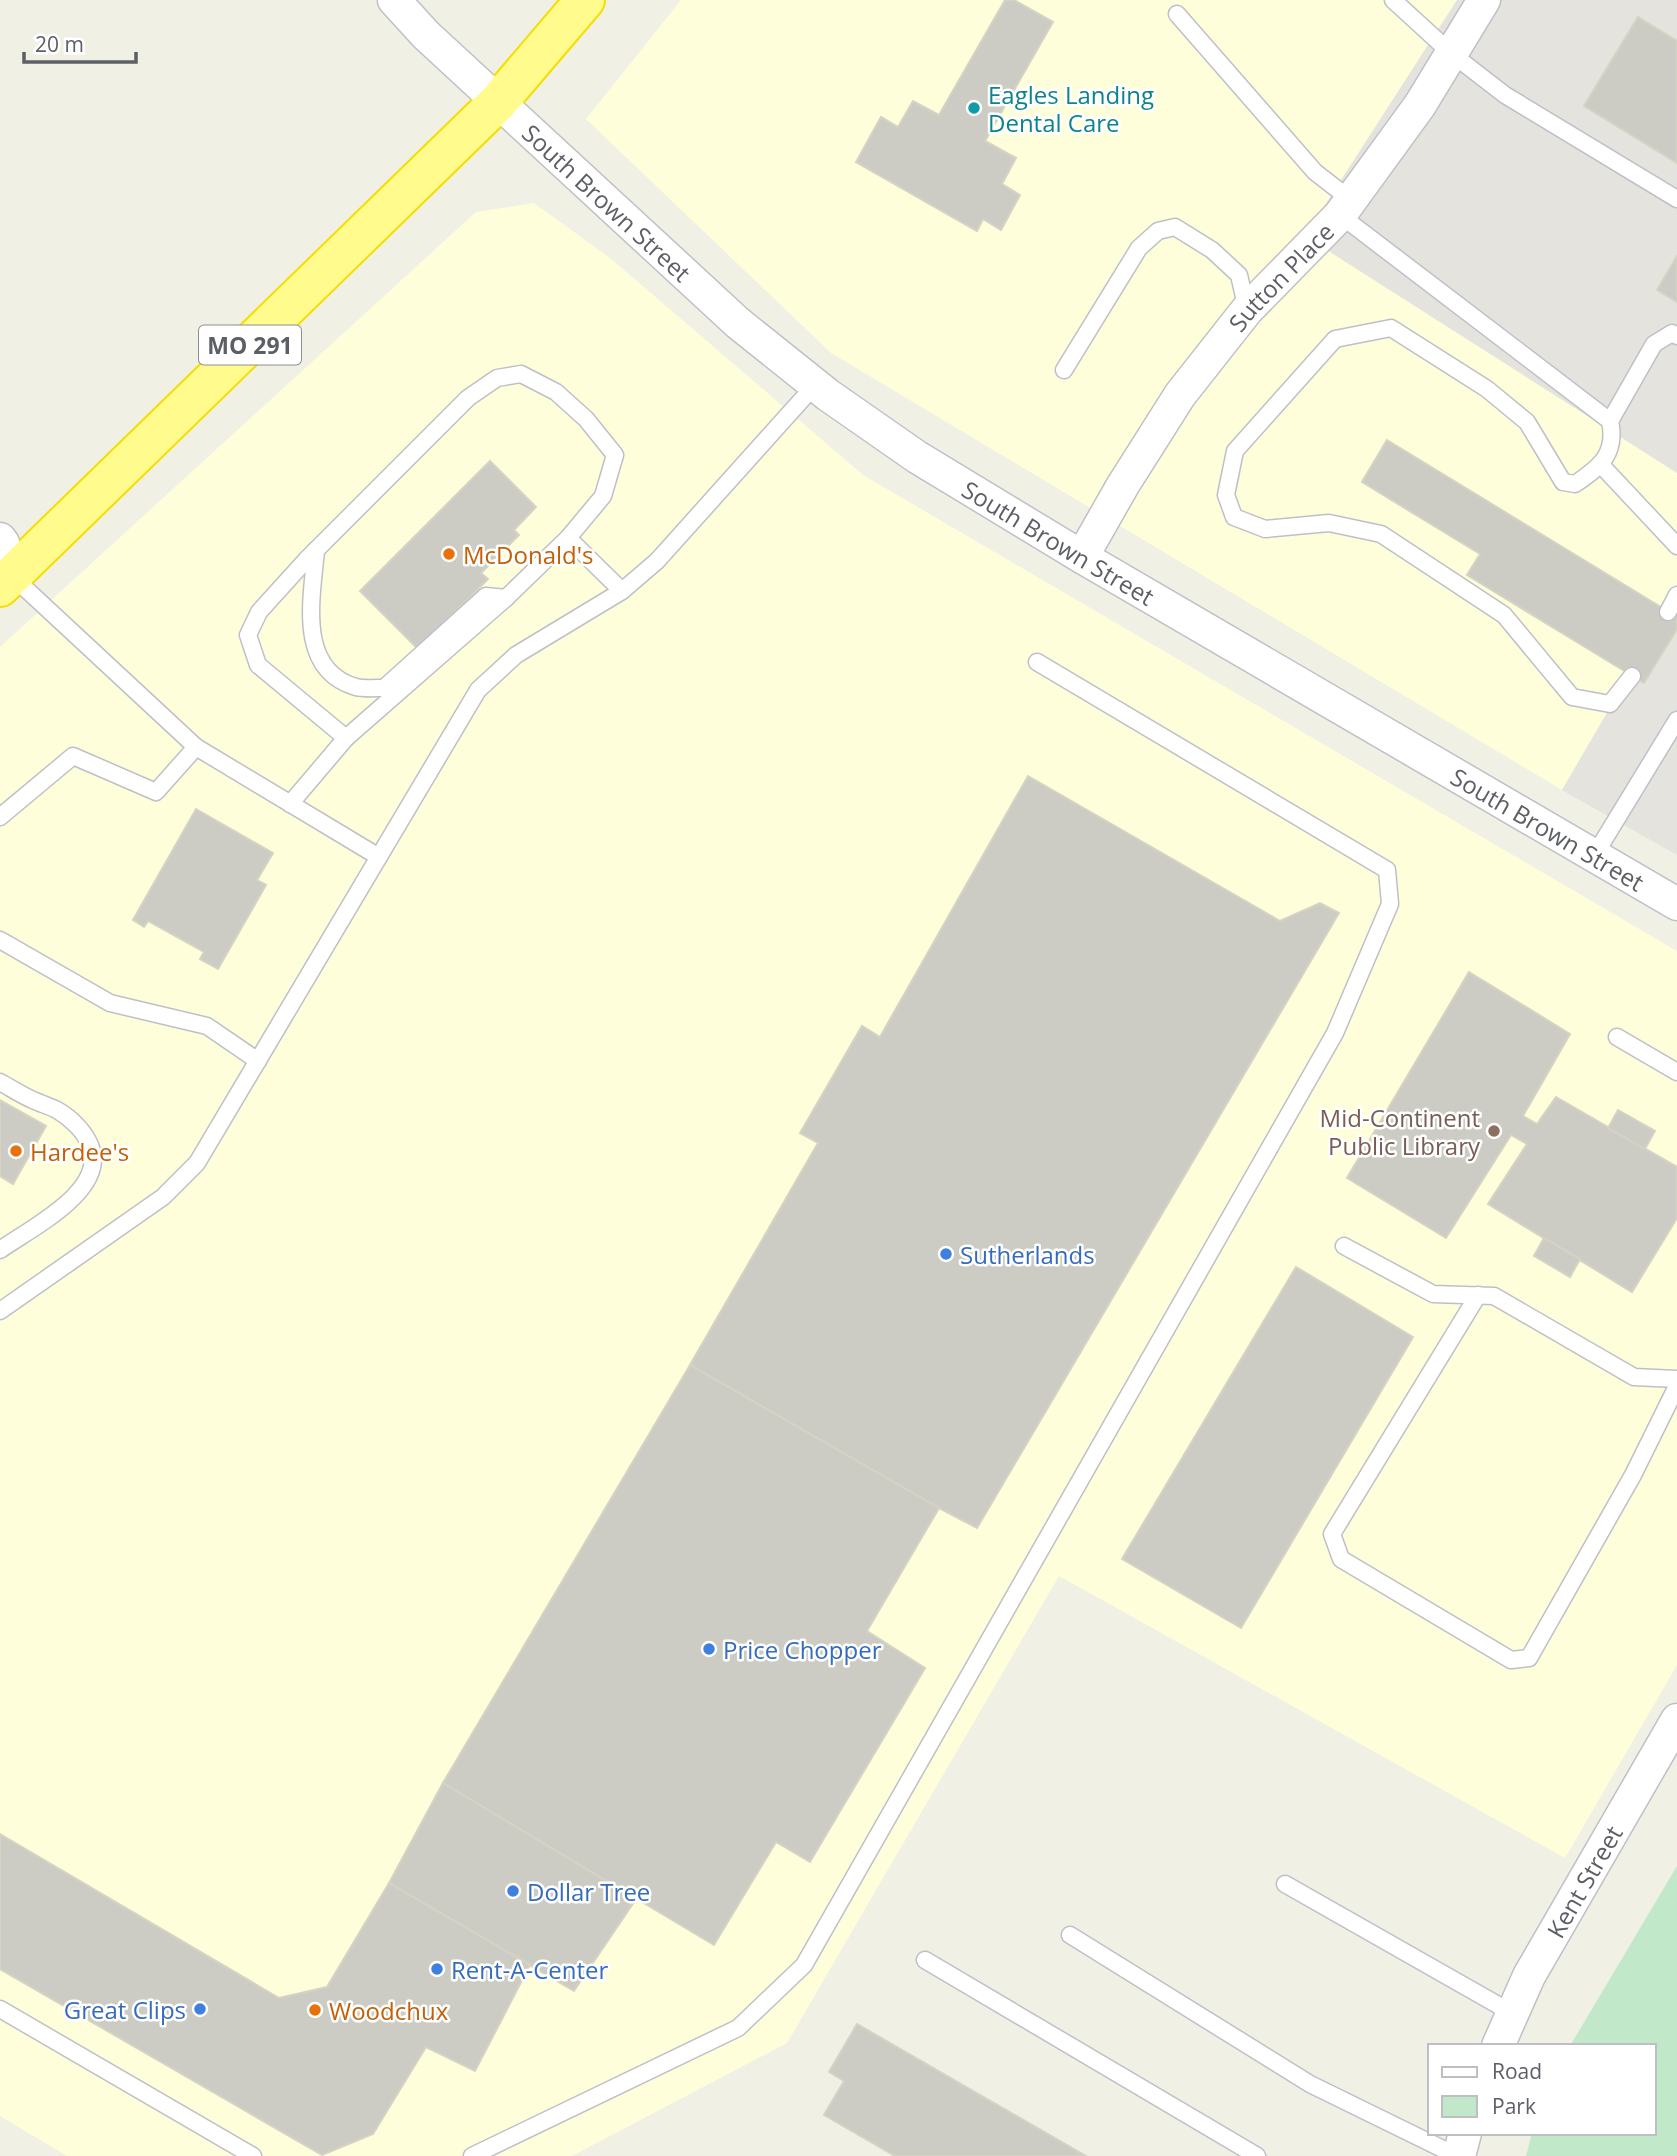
<svg xmlns="http://www.w3.org/2000/svg" width="1677" height="2156" viewBox="0 0 1677 2156" font-family="'Open Sans',sans-serif">
<style>
.commercial{fill:#fffedb}
.industrial{fill:#e4e3dd}
.green{fill:#c1e8c9}
.building{fill:#cdccc4;stroke:#d5d3c3;stroke-width:2}
.lines{fill:none;stroke-linecap:round;stroke-linejoin:round}
.lane-casing{stroke:#bfc0c7;stroke-width:19}
.street-casing{stroke:#bfc0c7;stroke-width:35}
.highway-casing{stroke:#f5de00;stroke-width:42}
.lane{stroke:#fff;stroke-width:16}
.street{stroke:#fff;stroke-width:32}
.highway{stroke:#fffb8d;stroke-width:38}
.culture-dot{fill:#0f9aa8;stroke:#fff;stroke-width:2.5}
.food-dot{fill:#e8710a;stroke:#fff;stroke-width:2.5}
.education-dot{fill:#8d6e63;stroke:#fff;stroke-width:2.5}
.shop-dot{fill:#3f7fe0;stroke:#fff;stroke-width:2.5}
.labels{text-anchor:middle;dominant-baseline:central;stroke-width:5;stroke-linejoin:round;paint-order:stroke}
.shield{fill:#fff;stroke:#8e8f94;stroke-width:2}
.shield-label{font-size:23px;font-weight:bold;fill:#5d5f66}
.culture-label{font-size:24px;fill:#0d838f;stroke:#fff;text-anchor:start}
.street-label{font-size:24px;fill:#5d5f66;stroke:#fff}
.food-label{font-size:24px;fill:#c56008;stroke:#fff;text-anchor:start}
.education-label{font-size:24px;fill:#785e54;stroke:#fff;text-anchor:end}
.shop-label{font-size:24px;fill:#366cbe;stroke:#fff;text-anchor:start}
</style>
<rect width="100%" height="100%" fill="#f0f0e5"/>
<g class="commercial">
<path d="M681,0H1457L1305,236L1677,473V593L1562,790L831,353L586,119Z"/>
<path d="M534,203L610,258L863,475L1677,951V1665L1565,1858L1059,1576L787,2043L572,2156H67L0,2116V647L476,212Z"/>
</g>
<g class="industrial">
<path d="M1457,0H1677V473L1305,236Z"/>
<path d="M1677,593V855L1562,790Z"/>
</g>
<path class="green" d="M1677,1866V2156H1526L1532,2133H1654V2046H1570Z"/>
<g class="building">
<path d="M1005,0H1014L1053,22L985,141L1016,158L1002,184L1020,195L1001,230L983,219L977,231L856,162L881,117L898,127L913,101L939,115Z"/>
<path d="M1638,17L1677,41V163L1584,106Z"/>
<path d="M1677,256V302L1657,290Z"/>
<path d="M1387,440L1677,617V629L1644,683L1467,575L1480,554L1362,482Z"/>
<path d="M490,461L536,507L514,530L519,535L481,573L488,579L418,649L360,591Z"/>
<path d="M1028,776L1280,921L1320,903L1339,913L977,1528L939,1508L690,1365L818,1143L800,1133L862,1026L880,1037Z"/>
<path d="M196,809L273,853L257,880L266,885L218,969L200,959L204,952L148,921L144,927L133,920Z"/>
<path d="M1469,972L1570,1034L1523,1116L1537,1124L1556,1097L1677,1167V1218L1632,1292L1488,1204L1527,1144L1511,1135L1446,1238L1347,1178Z"/>
<path d="M0,1100L46,1126L13,1184L0,1176Z"/>
<path d="M1618,1110L1655,1131L1645,1149L1608,1128Z"/>
<path d="M1544,1238L1580,1259L1570,1277L1534,1256Z"/>
<path d="M1296,1267L1413,1337L1241,1628L1122,1559Z"/>
<path d="M690,1365L939,1508L867,1631L925,1668L810,1862L776,1842L714,1945L443,1783Z"/>
<path d="M443,1783L636,1899L574,1991L389,1883Z"/>
<path d="M0,1834L279,1998L327,1987L389,1883L530,1965L475,2071L426,2047L373,2134L322,2155L0,1969Z"/>
<path d="M857,2024L1086,2156H895L824,2115L844,2081L829,2072Z"/>
</g>
<g class="lines">
<defs>
<g id="lane">
<path d="M1393,0L1452,54L1505,95L1677,199"/>
<path d="M1177,14L1315,172L1351,200"/>
<path d="M1340,215L1610,421C1617,454 1600,467 1575,484L1563,482L1527,422L1487,389L1391,328L1335,339L1235,451L1226,495L1234,517L1265,529L1329,523L1381,534L1504,615L1572,697L1610,704L1632,676"/>
<path d="M1064,370L1139,248L1158,231L1175,227L1212,250L1239,275L1247,310"/>
<path d="M521,374L556,392L586,419L615,455L603,496L568,538L506,598L346,738L258,665L248,635L259,612L306,560L468,398L497,378Z"/>
<path d="M1610,421L1654,344L1672,333L1677,336"/>
<path d="M1602,466L1677,546"/>
<path d="M568,538L622,591"/>
<path d="M316,550C312,597 296,670 356,687C364,689 375,688 384,688L486,596L506,598"/>
<path d="M13,577L196,747L379,857"/>
<path d="M1668,612L1677,595"/>
<path d="M290,804L346,738"/>
<path d="M0,817L73,756L156,792L196,747"/>
<path d="M1594,856L1677,720"/>
<path d="M0,940L110,1003L207,1026L258,1061"/>
<path d="M1617,1037L1677,1072"/>
<path d="M0,1082C11,1088 21,1095 33,1100C41,1104 50,1106 57,1110C71,1118 84,1131 90,1145C109,1190 31,1228 0,1250"/>
<path d="M1344,1246L1433,1294L1494,1296L1634,1377L1677,1379"/>
<path d="M1478,1295L1332,1534L1341,1559L1511,1660L1529,1658L1633,1475L1677,1386"/>
<path d="M0,1311L163,1197L197,1163L478,690L516,655L622,591L657,561L815,385"/>
<path d="M1285,1884L1512,2013"/>
<path d="M1070,1935L1310,2084L1457,2156"/>
<path d="M925,1960L1257,2156"/>
<path d="M0,2009L253,2156"/>
<path d="M472,2156L738,2028L804,1965L1335,1033L1390,904L1387,870L1037,662"/>
</g>
<g id="street">
<path id="s1" d="M394,0L426,35L738,323L828,395L917,457L1082,557L1677,904"/>
<path d="M0,539L3,543L13,577"/>
<path id="s2" d="M1082,557L1123,485L1180,395L1247,310L1340,215L1420,105L1484,0"/>
<path id="s3" d="M1498,2046L1529,1976L1677,1720"/>
<path d="M1459,2156L1465,2133"/>
</g>
<path id="highway" d="M0,587L498,102L585,0"/>
</defs>
<use href="#lane" class="lane-casing"/>
<use href="#street" class="street-casing"/>
<use href="#highway" class="highway-casing"/>
<use href="#lane" class="lane"/>
<use href="#street" class="street"/>
<use href="#highway" class="highway"/>
</g>
<circle class="culture-dot" cx="974" cy="108" r="7"/>
<g class="food-dot">
<circle cx="449" cy="554" r="7"/>
<circle cx="16" cy="1151" r="7"/>
<circle cx="315" cy="2010" r="7"/>
</g>
<circle class="education-dot" cx="1494" cy="1131" r="7"/>
<g class="shop-dot">
<circle cx="946" cy="1254" r="7"/>
<circle cx="709" cy="1649" r="7"/>
<circle cx="513" cy="1891" r="7"/>
<circle cx="437" cy="1969" r="7"/>
<circle cx="200" cy="2009" r="7"/>
</g>
<g class="labels">
<rect class="shield" x="199" y="325.5" width="102" height="39" rx="5"/>
<g class="shield-label">
<text x="250" y="345">MO 291</text>
</g>
<g class="culture-label">
<text x="988" y="94">Eagles Landing<tspan x="988" dy="28">Dental Care</tspan></text>
</g>
<g class="street-label">
<text stroke="none"><textPath href="#s1" startOffset="294">South Brown Street</textPath></text>
<text stroke="none"><textPath href="#s2" startOffset="345">Sutton Place</textPath></text>
<text stroke="none"><textPath href="#s1" startOffset="861">South Brown Street</textPath></text>
<text stroke="none"><textPath href="#s1" startOffset="1428">South Brown Street</textPath></text>
<text stroke="none"><textPath href="#s3" startOffset="186">Kent Street</textPath></text>
</g>
<g class="food-label">
<text x="463" y="554">McDonald's</text>
<text x="30" y="1151">Hardee's</text>
<text x="329" y="2010">Woodchux</text>
</g>
<g class="education-label">
<text x="1480" y="1117">Mid-Continent<tspan x="1480" dy="28">Public Library</tspan></text>
</g>
<g class="shop-label">
<text x="960" y="1254">Sutherlands</text>
<text x="723" y="1649">Price Chopper</text>
<text x="527" y="1891">Dollar Tree</text>
<text x="451" y="1969">Rent-A-Center</text>
<text x="186" y="2009" text-anchor="end">Great Clips</text>
</g>
</g>
<rect x="1428" y="2044" width="228" height="91" fill="#ffffff" stroke="#bebfc2" stroke-width="2"/>
<rect x="1442" y="2067" width="35" height="10" fill="#ffffff" stroke="#bebfc2" stroke-width="2"/>
<text x="1492" y="2079" font-size="21" fill="#5d5f66">Road</text>
<rect x="1442" y="2096" width="35" height="21" fill="#c1e8c9" stroke="#bebfc2" stroke-width="2"/>
<text x="1492" y="2114" font-size="21" fill="#5d5f66">Park</text>
<path d="M24 52v10h112v-10" fill="none" stroke="#5d5f66" stroke-width="3.5"/>
<text x="35" y="52" font-size="21" fill="#5d5f66" stroke="#ffffff" stroke-width="5" paint-order="stroke">20 m</text>
</svg>
